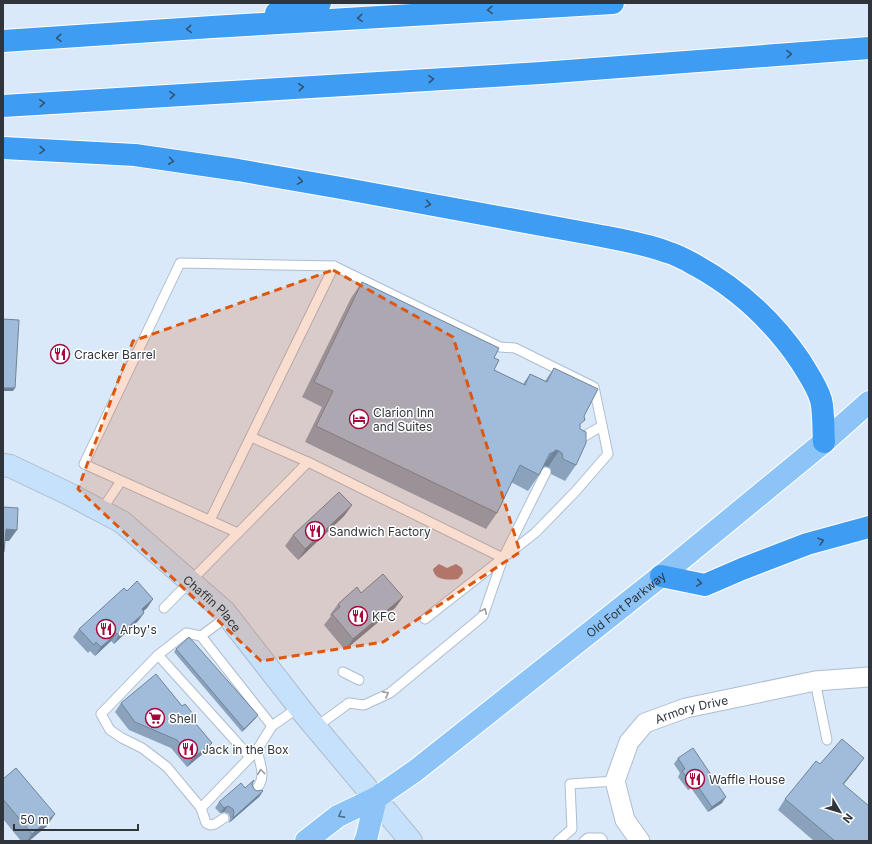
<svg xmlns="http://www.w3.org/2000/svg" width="872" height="844" viewBox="0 0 872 844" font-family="Inter,sans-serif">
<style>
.water{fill:#a77d81}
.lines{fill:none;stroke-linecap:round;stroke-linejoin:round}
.lane-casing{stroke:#aebdce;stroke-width:11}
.street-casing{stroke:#aebdce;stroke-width:21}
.secondary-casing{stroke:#aebdce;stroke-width:24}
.primary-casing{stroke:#fff;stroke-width:24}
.highway-casing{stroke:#fff;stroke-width:24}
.lane{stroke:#fff;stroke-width:9}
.street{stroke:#fff;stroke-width:19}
.secondary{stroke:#c5e1fb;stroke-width:22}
.primary{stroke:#8cc4f8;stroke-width:22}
.highway{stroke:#3f9cf3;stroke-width:22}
.wall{fill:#8aa2bb}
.shaded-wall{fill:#708499}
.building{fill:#a0bcda;stroke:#708499}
.oneway{stroke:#345472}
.oneway2{stroke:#979a9d}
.oneway3{stroke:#546e87}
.marked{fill:#df570e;fill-opacity:0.2;stroke:#df570e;stroke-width:3;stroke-dasharray:8 5;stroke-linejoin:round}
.labels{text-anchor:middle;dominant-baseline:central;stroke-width:3;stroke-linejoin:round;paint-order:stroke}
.poi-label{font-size:12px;fill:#2f353b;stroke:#fff;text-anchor:start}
.street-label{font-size:12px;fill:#2f353b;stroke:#fff}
</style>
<rect width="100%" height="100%" fill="#d9e9fa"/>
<path class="water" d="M439,564L447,568L456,564L462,568L463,573L458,579C449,580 434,581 433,569Z"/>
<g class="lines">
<defs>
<g id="lane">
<path d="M251,437L308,462"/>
<path d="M576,441L602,426"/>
<path d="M101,511L121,481"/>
<path d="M238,533L84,464L180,263L334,266"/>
<path d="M164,608L308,462L503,558L535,533L575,492L608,454L594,387L515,348L500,347L334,266L210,520"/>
<path d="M425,619L503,558"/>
<path d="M201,636L228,616"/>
<path d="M158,655L250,757"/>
<path d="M343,672L359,680"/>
<path d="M815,681L827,740"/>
<path d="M316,727L349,703L364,705L390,693L483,616L503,558L546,472"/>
<path d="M254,791C268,779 260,765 257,750"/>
<path d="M201,808L257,750L272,726L299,707"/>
<path d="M224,818L215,824L210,825L206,823L201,808L167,767L142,748L122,738L110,730L101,714L158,655L186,633L201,636L272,726"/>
<path d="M558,841L572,829L570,784L615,781"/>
<path d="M584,841L588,838H601L603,841"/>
</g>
<g id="street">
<path id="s1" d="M640,841L625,820L615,781L629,742L645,723L686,708L815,681L869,677"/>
</g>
<g id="secondary">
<path id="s2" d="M3,465L10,466L69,494L122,522L224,611L306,716L411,841"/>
</g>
<g id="primary">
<path id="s3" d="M306,841L338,816L376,798L415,771L661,576L824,442L869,402"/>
<path d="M365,841L366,840L376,798"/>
</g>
<g id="highway">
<path d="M276,13L320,3"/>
<path d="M3,41L212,27L613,3"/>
<path d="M3,106L541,73L869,48"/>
<path d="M3,148L135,155L238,170L341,188L591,234C616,239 643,243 667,252C678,255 688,261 697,266C740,290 774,322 801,362C808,374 817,386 821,400C824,412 823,429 824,442"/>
<path d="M661,576L705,585L742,569L807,544L869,527"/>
</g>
</defs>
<use href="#lane" class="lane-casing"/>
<use href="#street" class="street-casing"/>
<use href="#secondary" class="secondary-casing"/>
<use href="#primary" class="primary-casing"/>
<use href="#highway" class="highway-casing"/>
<use href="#lane" class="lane"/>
<use href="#street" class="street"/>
<use href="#secondary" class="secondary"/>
<use href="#primary" class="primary"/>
<use href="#highway" class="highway"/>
</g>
<g class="wall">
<path d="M362,282L494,358V370L523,384L530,374L545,381L554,368L580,426L576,465L565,481L551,474V469L548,467L545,466L543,468L539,475L528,491L511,482L497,513L486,529L305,442L322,407L302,397L351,298Z"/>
<path d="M352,505L344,516L298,560L285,546L293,535Z"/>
<path d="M127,591L153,599L147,608L143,611L144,613L138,621L114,644L111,641L95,656L90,651L88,653L73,637L79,629Z"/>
<path d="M361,593L403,597L395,608L345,650L324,625L331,616L330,615L338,604Z"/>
<path d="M176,649L258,715L242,732L174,652Z"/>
<path d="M121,703L192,719L206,751L187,767L171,748L129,730L115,712Z"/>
<path d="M678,758L722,803L708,812L691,788L688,790L678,777L680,773L674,764Z"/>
<path d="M864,758L856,769L843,785L869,841H814L778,810L785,799Z"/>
<path d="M3,779L47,826L29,841H21L3,819Z"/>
<path d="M252,784L254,789L257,791H263L259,797L229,823L230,818L229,814L224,812L220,813L215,808L219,802L245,788Z"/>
</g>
<g class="shaded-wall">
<path d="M3,388H15L13,391H3Z"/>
<path d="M556,450L559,451L548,467L545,466L541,469L552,453Z"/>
<path d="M352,505L344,516L298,560L305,549Z"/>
<path d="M6,529L17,530L9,541H3Z"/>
<path d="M403,597L395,608L345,650L353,639Z"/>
<path d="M153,599L147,608L136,618L142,609Z"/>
<path d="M144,613L138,621L114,644L119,635Z"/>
<path d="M117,633L111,641L95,656L101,647Z"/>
<path d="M258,715L256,718L242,732L244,729Z"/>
<path d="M212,743L206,751L187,767L192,759Z"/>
<path d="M864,758L856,769L835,795L843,784Z"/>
<path d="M695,782L691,788L688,790L692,784Z"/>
<path d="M263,791L259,797L229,823L233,818Z"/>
<path d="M726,797L722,803L708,812L712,807Z"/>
<path d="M228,806L224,812L220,813L224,808Z"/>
<path d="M55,814L47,826L29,841H27L32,834Z"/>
</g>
<g class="building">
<path d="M362,282L499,348L494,358L499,360L494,370L525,385L530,374L547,382L554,368L598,389L584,416L585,420L580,424V429L586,432V443L576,465L563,459L562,453L559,451L556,450L552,453H550L539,475L520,465L497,513L316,426L333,391L314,382Z"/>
<path d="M3,319L19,320L15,388H3Z"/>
<path d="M339,492L352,505L305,549L293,535Z"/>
<path d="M3,507L18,508L17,530L6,529L4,552H3Z"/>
<path d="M383,574L403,597L353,639L332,614L340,607L338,604L357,587L361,593Z"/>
<path d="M137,581L153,599L142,609L144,613L119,635L117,633L101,647L96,642L94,645L79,629L124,588L127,591Z"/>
<path d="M189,637L258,715L244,729L176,649Z"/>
<path d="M156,674L182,706L185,704L194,715L191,718L212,743L192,759L177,740L135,722L121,703Z"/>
<path d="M842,739L864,758L843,784L869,806V841H835L785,799L816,761L820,764Z"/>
<path d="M693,748L726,797L712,807L695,782L692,784L682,771L685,769L678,758Z"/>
<path d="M16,768L55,814L32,834L3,799V779Z"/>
<path d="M254,780L252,784L254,789L257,791L262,790L263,791L233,818L234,812L233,809L228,806L224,808L219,802L241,783L245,788Z"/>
</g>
<defs><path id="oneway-chevron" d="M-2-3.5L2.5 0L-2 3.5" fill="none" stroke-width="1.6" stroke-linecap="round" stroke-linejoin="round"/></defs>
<g class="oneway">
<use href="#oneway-chevron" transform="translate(490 10) rotate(177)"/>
<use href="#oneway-chevron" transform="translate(360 18) rotate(177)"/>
<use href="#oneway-chevron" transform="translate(189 29) rotate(176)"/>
<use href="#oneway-chevron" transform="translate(59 38) rotate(176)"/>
<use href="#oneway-chevron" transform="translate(789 54) rotate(-4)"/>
<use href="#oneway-chevron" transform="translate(431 79) rotate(-4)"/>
<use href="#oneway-chevron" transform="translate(301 87) rotate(-4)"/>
<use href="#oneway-chevron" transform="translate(172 95) rotate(-4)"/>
<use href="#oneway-chevron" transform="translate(42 103) rotate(-4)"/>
<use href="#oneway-chevron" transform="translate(42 150) rotate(3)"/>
<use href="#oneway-chevron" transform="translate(171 161) rotate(8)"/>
<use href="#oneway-chevron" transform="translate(300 181) rotate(10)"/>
<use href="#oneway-chevron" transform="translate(428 204) rotate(10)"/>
<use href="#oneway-chevron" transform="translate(821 541) rotate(-16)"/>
<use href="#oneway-chevron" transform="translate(699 583) rotate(9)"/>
</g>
<g class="oneway2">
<use href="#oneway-chevron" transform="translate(484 611) rotate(-66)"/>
<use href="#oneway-chevron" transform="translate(386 694) rotate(-28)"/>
<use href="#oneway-chevron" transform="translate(261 772) rotate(-97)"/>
</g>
<use class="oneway3" href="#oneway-chevron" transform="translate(341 815) rotate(151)"/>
<path class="marked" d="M333,270L453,337L520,552L383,642L261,661L78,489L133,341Z"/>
<defs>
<symbol id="restaurant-ring" viewBox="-11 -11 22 22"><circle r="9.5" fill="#fff" stroke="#a4093d" stroke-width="1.5"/><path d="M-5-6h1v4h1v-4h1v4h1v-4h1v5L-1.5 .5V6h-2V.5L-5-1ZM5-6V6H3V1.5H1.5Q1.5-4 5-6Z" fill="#a4093d"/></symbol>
<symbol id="hotel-ring" viewBox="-11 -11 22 22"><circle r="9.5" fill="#fff" stroke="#a4093d" stroke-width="1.5"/><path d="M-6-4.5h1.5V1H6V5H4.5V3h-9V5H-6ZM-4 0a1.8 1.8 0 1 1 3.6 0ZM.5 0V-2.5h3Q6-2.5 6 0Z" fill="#a4093d"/></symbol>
<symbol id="supermarket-ring" viewBox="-11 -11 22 22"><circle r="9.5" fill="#fff" stroke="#a4093d" stroke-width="1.5"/><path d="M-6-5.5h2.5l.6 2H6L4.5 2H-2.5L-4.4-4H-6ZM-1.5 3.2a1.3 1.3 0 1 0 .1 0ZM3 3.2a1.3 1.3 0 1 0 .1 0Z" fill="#a4093d"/></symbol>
</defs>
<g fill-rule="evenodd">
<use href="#restaurant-ring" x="49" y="343" width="22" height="22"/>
<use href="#hotel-ring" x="348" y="408" width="22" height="22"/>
<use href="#restaurant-ring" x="304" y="520" width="22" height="22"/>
<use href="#restaurant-ring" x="347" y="605" width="22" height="22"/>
<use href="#restaurant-ring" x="95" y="618" width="22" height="22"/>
<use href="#supermarket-ring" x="144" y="707" width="22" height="22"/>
<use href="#restaurant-ring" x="177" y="738" width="22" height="22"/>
<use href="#restaurant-ring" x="684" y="768" width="22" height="22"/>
</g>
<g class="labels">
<g class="poi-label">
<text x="74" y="354">Cracker Barrel</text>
<text x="373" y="412">Clarion Inn<tspan x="373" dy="14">and Suites</tspan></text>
<text x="329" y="531">Sandwich Factory</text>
<text x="372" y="616">KFC</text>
<text x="120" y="629">Arby's</text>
<text x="169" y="718">Shell</text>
<text x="202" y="749">Jack in the Box</text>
<text x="709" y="779">Waffle House</text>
</g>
<g class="street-label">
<text stroke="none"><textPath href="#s2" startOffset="254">Chaffin Place</textPath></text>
<text stroke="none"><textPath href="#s3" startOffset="399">Old Fort Parkway</textPath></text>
<text stroke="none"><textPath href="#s1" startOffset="181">Armory Drive</textPath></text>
</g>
</g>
<rect width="872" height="844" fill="none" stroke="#2f353b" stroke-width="8"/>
<g transform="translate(840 812) rotate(128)" stroke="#ffffff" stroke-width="3" paint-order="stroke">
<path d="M0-3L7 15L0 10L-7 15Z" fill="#2f353b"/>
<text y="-6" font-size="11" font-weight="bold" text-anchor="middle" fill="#2f353b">N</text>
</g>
<path d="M14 824v6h124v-6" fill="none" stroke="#2f353b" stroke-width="2"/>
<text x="20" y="824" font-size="12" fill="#2f353b" stroke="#ffffff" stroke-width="3" paint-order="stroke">50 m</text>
</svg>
